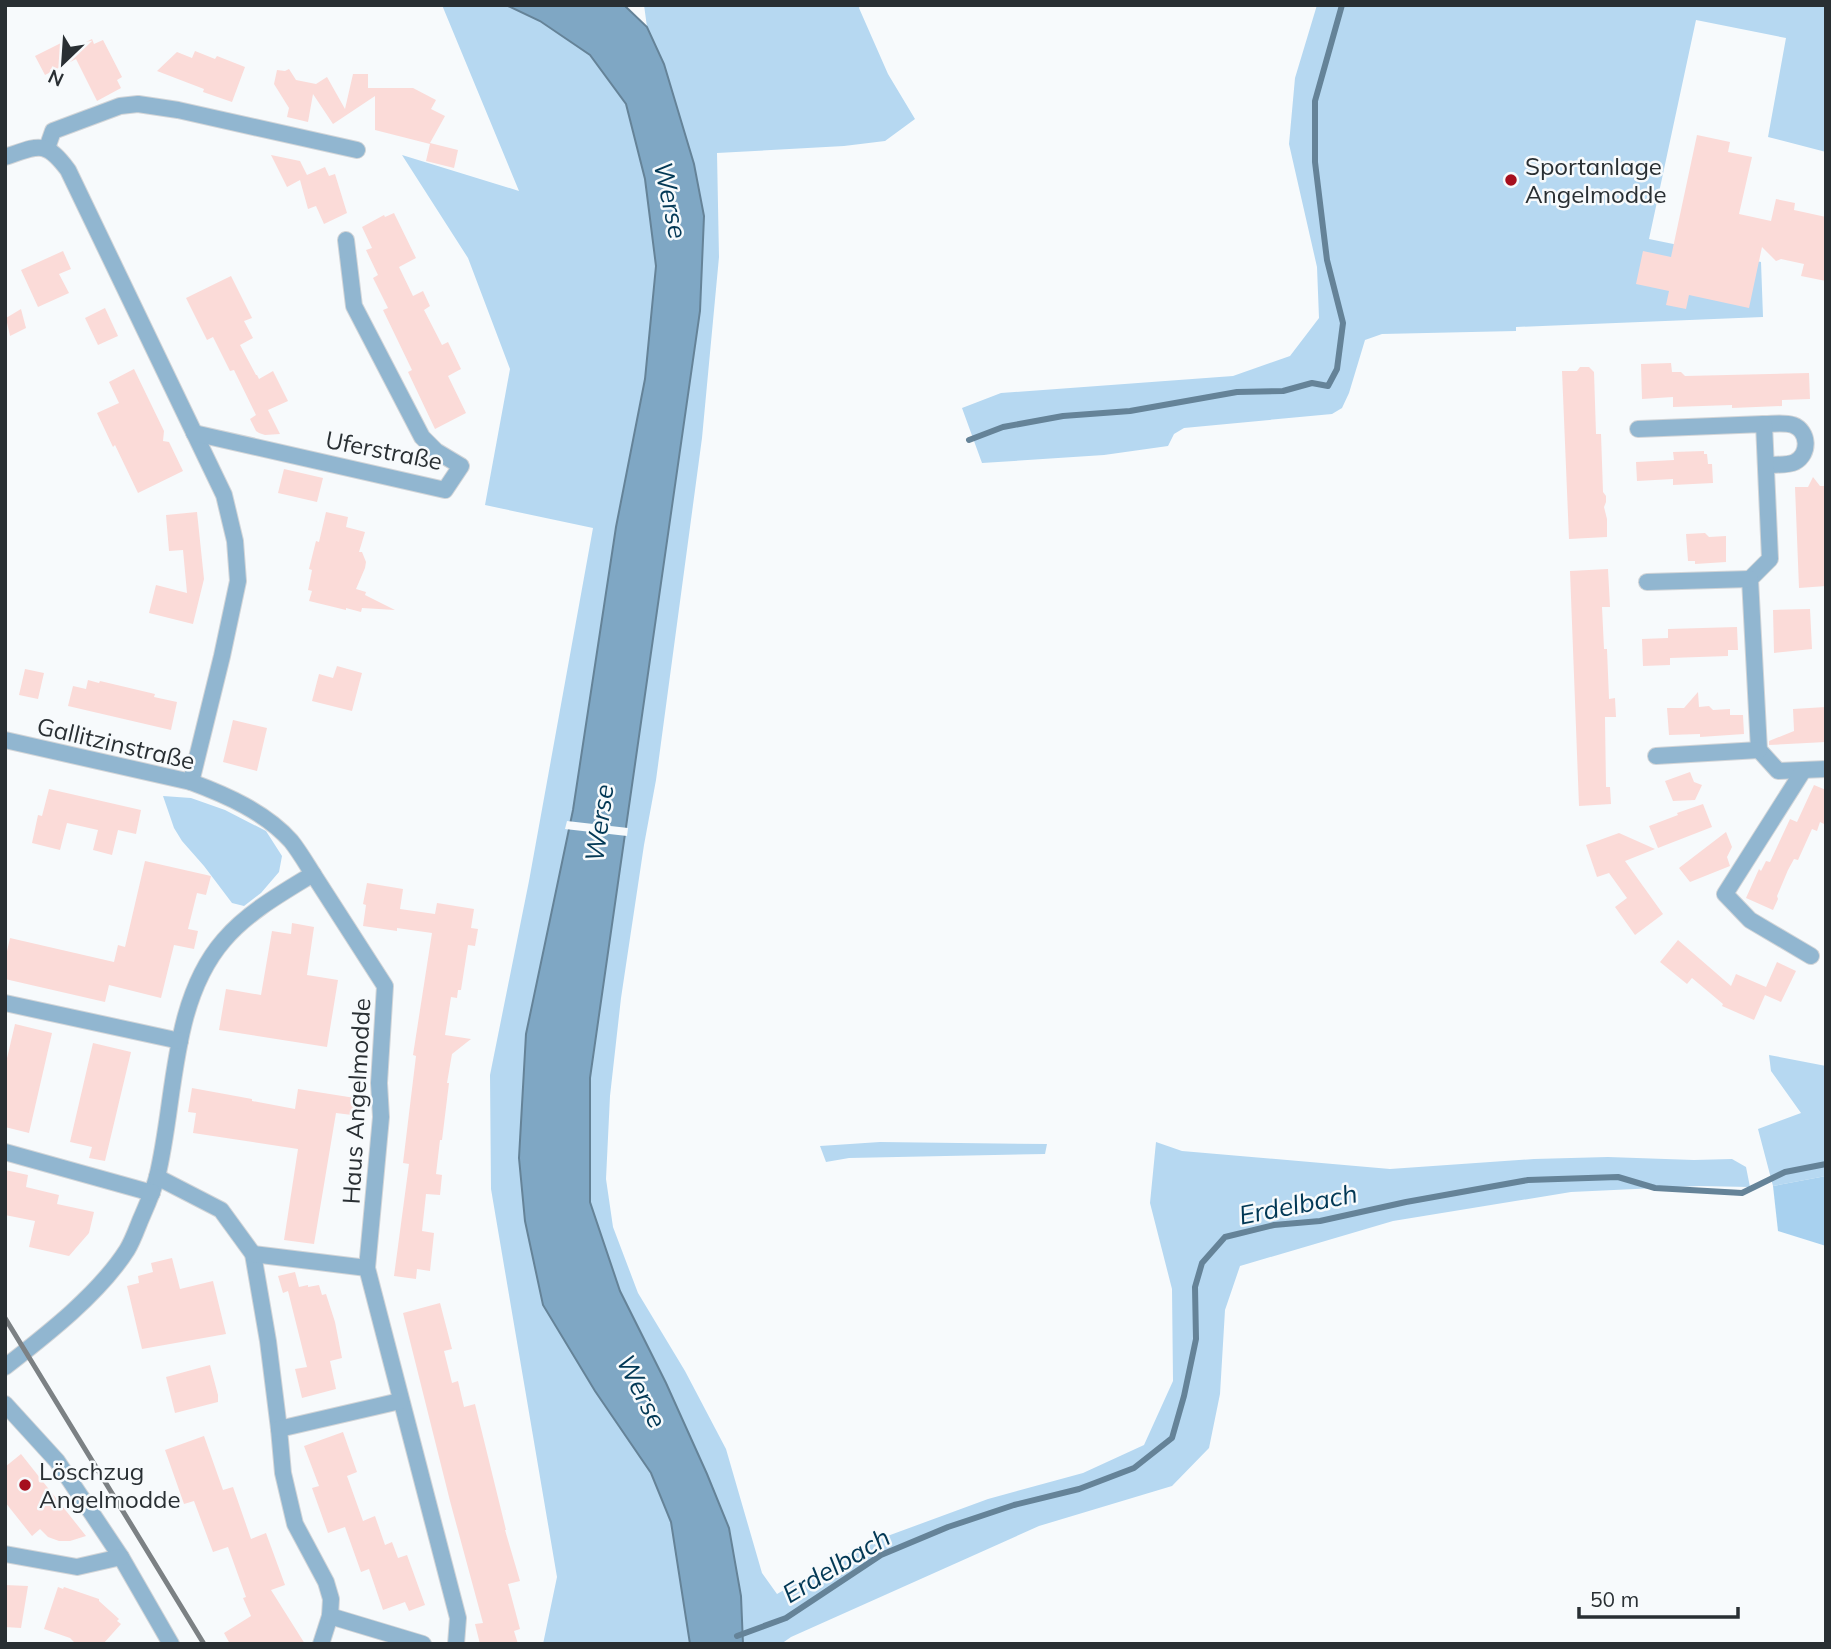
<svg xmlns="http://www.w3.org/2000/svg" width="1831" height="1649" viewBox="0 0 1831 1649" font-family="Mulish,sans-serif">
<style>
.green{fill:#b6d8f1}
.forest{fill:#a8d1ef}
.water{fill:#7fa7c4;stroke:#658398;stroke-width:2}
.pier{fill:#f7fafc}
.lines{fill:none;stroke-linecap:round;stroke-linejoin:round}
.stream{stroke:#658398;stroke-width:6}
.building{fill:#fbdbd8}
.minor-casing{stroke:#d2d5d8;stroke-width:18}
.minor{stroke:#91b6d0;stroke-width:16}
.rail{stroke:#7c8184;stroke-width:5}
.poi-dot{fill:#a60f1e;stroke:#f7fafc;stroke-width:2.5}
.labels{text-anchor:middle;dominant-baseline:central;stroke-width:5;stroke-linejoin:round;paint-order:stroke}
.poi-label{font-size:24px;fill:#292f33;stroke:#f7fafc;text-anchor:start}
.street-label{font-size:24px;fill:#292f33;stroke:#f7fafc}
.water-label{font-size:26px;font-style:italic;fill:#023855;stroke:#f7fafc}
</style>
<rect width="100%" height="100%" fill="#f7fafc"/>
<g class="green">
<path d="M442,5H506L540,21L590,55L626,104L645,179L656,266L645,379L616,527L573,810L526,1034L595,1391L651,1473L671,1522L690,1644H543L557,1577L491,1189L490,1075L529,881L593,528L485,505L510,369L468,258L402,155L519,191Z"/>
<path d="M644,5H860L859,8L888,74L915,119L885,141L844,146L717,153L719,257L702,438L656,780L644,845L621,998L610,1096L606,1179L613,1227L638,1293L685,1371L726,1449L762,1573L777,1594L863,1545L988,1499L1083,1473L1144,1445L1173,1381L1172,1289L1150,1203L1156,1142L1182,1151L1390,1169L1534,1159L1608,1157L1694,1160L1732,1159L1746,1167L1750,1187L1699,1186L1571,1192L1393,1221L1240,1266L1225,1310L1220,1394L1209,1448L1172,1486L1039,1526L791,1637L781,1644H743L741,1596L729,1528L707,1474L666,1383L620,1291L590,1202V1078L700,311L704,216L694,164L664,64L647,27Z"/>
<path d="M1317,5H1826V152L1768,137L1786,38L1696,20L1649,239L1761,262L1763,317L1516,327V331L1382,334L1365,340L1349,393L1342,408L1332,414L1184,428L1174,434L1168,446L1104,455L982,463L962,408L1001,393L1233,376L1290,356L1319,318L1317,267L1289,144L1295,78Z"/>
<path d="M163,796L191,798L225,810L266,831L282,856L279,872L261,893L244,906L232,903L204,866L182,841L174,828Z"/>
<path d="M1769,1055L1826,1066V1176L1773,1186L1758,1129L1801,1113L1771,1071Z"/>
<path d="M880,1142L1047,1144L1045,1154L849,1158L826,1162L820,1146Z"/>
</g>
<path class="forest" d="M1826,1176V1246L1778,1231L1773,1186Z"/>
<path class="water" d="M506,5H624L647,27L664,64L694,164L704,216L700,311L590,1078V1202L620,1291L666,1383L707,1474L729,1528L741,1596L743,1644H690L671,1522L651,1473L595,1391L543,1305L525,1221L519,1158L526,1034L573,810L616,527L645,379L656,266L645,179L626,104L590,55L540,21Z"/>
<path class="pier" d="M567,821L628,828L627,836L565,829Z"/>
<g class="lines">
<g class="stream">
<path d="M969,440L1003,427L1063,416L1130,411L1237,392L1283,391L1312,383L1328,386L1337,369L1343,323L1327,260L1315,162V101L1342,5"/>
<path d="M737,1636L786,1618L881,1555L948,1527L1014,1505L1079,1489L1134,1468L1172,1438L1184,1396L1196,1339L1195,1287L1202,1263L1225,1237L1274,1225L1320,1221L1406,1202L1528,1180L1618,1177L1655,1188L1742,1193L1785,1172L1826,1164"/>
</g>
</g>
<g class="building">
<path d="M92,39L94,44L103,40L122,77L117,80L121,88L97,101L76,59L45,75L35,56L67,40L72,49Z"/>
<path d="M195,51L215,59L217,56L245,67L232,102L203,92L204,89L157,71L177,52L192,58Z"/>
<path d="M289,69L296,80L316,84L327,77L345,109L353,74H368V88H413L436,100L431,109L445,116L430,143L458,150L454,168L426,161L430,144L375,130V96L333,124L313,94L308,122L287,117L289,108L274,84L277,70L285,71Z"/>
<path d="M1697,135L1730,142L1728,152L1752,157L1739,214L1771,221L1776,199L1795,203L1794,210L1826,217V281L1801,276L1804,264L1781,259L1776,261L1762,247L1749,308L1689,295L1686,309L1666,305L1669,291L1636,284L1643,251L1671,257Z"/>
<path d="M271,155L300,161L307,175L325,167L329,176L335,174L347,213L324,224L316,206L308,209L300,180L287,187Z"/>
<path d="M394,213L416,258L399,267L413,296L423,291L430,306L424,310L442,345L448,342L461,369L448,376L466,413L435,429L408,372L412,370L383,310L388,308L373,278L378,275L366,250L372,248L362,227L384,215L385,217Z"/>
<path d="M63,251L71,269L59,274L69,293L38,307L21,270Z"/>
<path d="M231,276L252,318L244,321L253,338L240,345L256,375H257L259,379L273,371L288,401L268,410L280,434L265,435L259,433L256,431L250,419L256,415L234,370L230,371L213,337L207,340L186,298Z"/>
<path d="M105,308L118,336L98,345L85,318Z"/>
<path d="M21,309L26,328L10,336L6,318Z"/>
<path d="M1671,363L1672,372H1681L1685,376L1809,373L1810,399L1782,400V406L1732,408V405L1673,407V397L1642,399L1641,364Z"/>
<path d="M1580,367H1589L1594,372L1596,434H1601L1603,492L1606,496V502L1604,507L1607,519V537L1569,539L1562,371H1577Z"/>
<path d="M134,369L164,431L163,441L169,442L183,471L138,493L115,445L113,447L97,413L119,403L109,382Z"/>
<path d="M1704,451V454H1707L1708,464H1712L1713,483L1673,485V479L1637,481L1636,462L1674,460L1673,452Z"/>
<path d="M284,469L323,478L317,502L278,493Z"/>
<path d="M1813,477L1820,486H1826V586L1799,588L1795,487H1808Z"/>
<path d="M197,512L204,579L193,624L149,613L156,585L187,593L183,550L169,551L166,515Z"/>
<path d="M326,512L348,517L346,527L365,532L359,552H362L366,562L365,568L356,589L366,592L365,595L395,610L362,608L361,612L346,608V610L309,601L312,591L308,590L312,570L309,569L316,541L319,542Z"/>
<path d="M1705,533L1709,537L1726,536V562L1695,564V561H1688L1686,534Z"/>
<path d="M1608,569L1610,607H1602L1604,649H1607L1609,699L1615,698L1616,717H1605L1606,787H1610L1611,804L1579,806L1570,571Z"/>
<path d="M1810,609L1812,649L1774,653L1773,610Z"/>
<path d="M1737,627L1738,650H1728V656L1670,658V665L1643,666L1642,639L1668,638V629Z"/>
<path d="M337,666L362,673L352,711L312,701L319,674L333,678Z"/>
<path d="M25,669L44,673L38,699L19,695Z"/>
<path d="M88,680L99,683L100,681L155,694L154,697L177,702L171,730L68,706L73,686L86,689Z"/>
<path d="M1698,692L1699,707L1709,706L1713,710L1730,709V715H1743L1744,734L1700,737V734L1669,735L1667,708H1684Z"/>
<path d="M1826,707V742L1769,745V741L1794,731L1793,709Z"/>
<path d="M233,720L267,728L257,771L223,762Z"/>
<path d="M1690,772L1694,782L1702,785L1695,800L1673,801L1665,781Z"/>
<path d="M1814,785L1826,790V825L1820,822L1817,831L1812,829L1798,860L1794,859L1788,870L1777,896L1778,899L1773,910L1746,898L1759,869L1761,871L1766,861L1770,862L1790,819L1797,822Z"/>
<path d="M49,789L141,810L136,834L118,830L112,855L93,850L98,830L67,823L60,850L32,843L38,815L42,816Z"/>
<path d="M1703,804L1712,827L1658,848L1649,826L1678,815L1677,813Z"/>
<path d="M1726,832L1732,847L1727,857L1730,866L1690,882L1679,868Z"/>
<path d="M1619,833L1655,849L1625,861L1663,914L1635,935L1615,907L1627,898L1609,873L1597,877L1586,845Z"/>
<path d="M145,861L211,876L206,895L197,893L188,929L198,931L194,949L174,945L161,998L109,985L105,1002L5,979V960L10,938L114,962L118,945L125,947Z"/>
<path d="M367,883L403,889L400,909L435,914L437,903L474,909L471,928L478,929L475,946L468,945L461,990H458L457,998L451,997L445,1035L471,1039L452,1054L447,1083H449L442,1140H440L436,1174L442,1175L440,1195L426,1194L422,1231L434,1233L430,1271L417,1269L416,1279L394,1276L409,1164L403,1163L416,1056L413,1055L432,933L397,928V931L363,926L366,905L363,904Z"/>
<path d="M292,923L314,927L307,975L338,980L327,1047L219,1030L226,989L261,995L272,931L291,934Z"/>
<path d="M1678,940L1731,986L1736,974L1766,987L1777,962L1796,971L1781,1002L1765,995L1754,1020L1722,1006L1723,1004L1692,978L1687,984L1660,962Z"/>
<path d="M15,1024L52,1033L29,1133L5,1127V1067Z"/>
<path d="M93,1043L131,1052L105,1161L89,1158L92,1147L70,1142Z"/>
<path d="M192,1088L252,1099V1101L295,1109L298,1089L355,1098L352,1115L336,1113L314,1244L284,1240L298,1149L193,1133L196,1113L188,1112Z"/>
<path d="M5,1170L28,1175L26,1187L59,1195L57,1204L94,1212L89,1233L69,1256L29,1247L35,1221L5,1215Z"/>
<path d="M172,1258L180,1289L213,1281L226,1334L142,1349L127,1286L139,1283L138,1276L153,1272L151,1263Z"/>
<path d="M295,1272L299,1287L308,1285V1287L319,1285L322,1295L326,1294L335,1322L342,1358L330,1361L336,1389L302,1398L295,1369L307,1367L288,1291L283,1293L278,1276Z"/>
<path d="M440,1303L452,1349L444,1351L452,1383L458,1381L464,1407L475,1404L506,1530H505L520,1581L508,1584L520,1629L514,1631L518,1644H480L475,1624L483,1623L450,1501L403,1313Z"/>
<path d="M210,1365L218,1395V1402L175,1413L166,1377Z"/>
<path d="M343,1432L357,1472L347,1476L363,1521L375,1516L385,1545L392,1542L398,1558L407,1555L425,1605L409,1611L405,1602L383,1610L369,1569L361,1572L345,1527L328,1533L312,1488L319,1486L304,1446Z"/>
<path d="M204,1436L223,1490L233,1487L251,1539L266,1533L285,1585L271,1590L305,1644H230L224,1633L251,1616L243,1598L246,1597L228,1547L213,1552L194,1501L184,1504L165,1450Z"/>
<path d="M21,1454L86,1536L70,1541H59L48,1537L40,1529L32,1536L5,1502V1467Z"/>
<path d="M5,1585L28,1586L21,1628L5,1627Z"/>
<path d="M58,1587L63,1589L64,1587L99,1599V1601L119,1619L117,1621L121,1624L103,1644H76L70,1638L44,1629Z"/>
</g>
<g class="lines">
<defs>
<g id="minor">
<path d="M47,148L53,131L120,106L138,104L178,110L357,150"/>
<path d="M5,157C38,146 45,139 68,170L224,495L235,541L238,581L222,656L191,782"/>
<path d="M1764,424C1773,424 1784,422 1793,425C1809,431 1810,454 1795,462C1787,466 1776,464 1767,465"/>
<path d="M1638,429L1764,424L1770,559L1750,579L1759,750L1778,771L1826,769"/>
<path d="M194,433L445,490L461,466L436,451L422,437L354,306L346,240"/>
<path d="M1647,582L1750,579"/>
<path d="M5,740L191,782C226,795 265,812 291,841C299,851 306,863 313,874C282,893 248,912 224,940C170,1002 176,1101 157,1177C153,1192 146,1207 140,1221C136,1231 132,1242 127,1250C99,1294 46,1335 5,1367"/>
<path d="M1656,756L1759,750"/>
<path d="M1803,771L1725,894L1750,920L1811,956"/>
<path d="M313,874L385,986L379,1083L381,1117L367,1268L458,1618L456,1644"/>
<path d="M5,1003L180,1041"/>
<path d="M5,1152L152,1193"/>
<path d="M157,1177L221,1210L253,1254L268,1341L279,1429L283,1473L295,1524L326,1582L331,1599L330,1616L321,1644"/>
<path d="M253,1254L367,1268"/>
<path d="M5,1404L57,1461L121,1557L171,1644"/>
<path d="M279,1429L400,1401"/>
<path d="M5,1554L77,1567L121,1557"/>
<path d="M330,1616L423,1644"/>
</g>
</defs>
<use href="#minor" class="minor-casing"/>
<use href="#minor" class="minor"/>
<path class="rail" d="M5,1318L204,1644"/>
</g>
<g class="poi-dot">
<circle cx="1511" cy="180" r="7"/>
<circle cx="25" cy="1485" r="7"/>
</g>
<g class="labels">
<g class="poi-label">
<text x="1525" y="166">Sportanlage<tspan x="1525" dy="28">Angelmodde</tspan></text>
<text x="39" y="1471">Löschzug<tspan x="39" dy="28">Angelmodde</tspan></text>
</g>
<g class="street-label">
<text transform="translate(384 450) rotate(11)">Uferstraße</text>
<text transform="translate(116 743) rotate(13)">Gallitzinstraße</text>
<text transform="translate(356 1101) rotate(-87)">Haus Angelmodde</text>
</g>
<g class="water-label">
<text transform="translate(671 200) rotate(78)">Werse</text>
<text transform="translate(599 823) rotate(-82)">Werse</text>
<text transform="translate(1298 1204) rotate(-11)">Erdelbach</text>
<text transform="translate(642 1391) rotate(63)">Werse</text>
<text transform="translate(836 1565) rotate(-31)">Erdelbach</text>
</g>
</g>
<rect width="1831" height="1649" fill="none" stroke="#292f33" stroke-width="14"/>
<g transform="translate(63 63) rotate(205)" stroke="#f7fafc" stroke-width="5" paint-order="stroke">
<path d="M0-5L12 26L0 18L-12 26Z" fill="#292f33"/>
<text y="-10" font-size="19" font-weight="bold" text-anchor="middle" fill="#292f33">N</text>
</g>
<path d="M1579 1607v10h159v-10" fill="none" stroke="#292f33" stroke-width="3.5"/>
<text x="1590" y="1607" font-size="21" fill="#292f33" stroke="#f7fafc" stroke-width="5" paint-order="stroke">50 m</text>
</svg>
